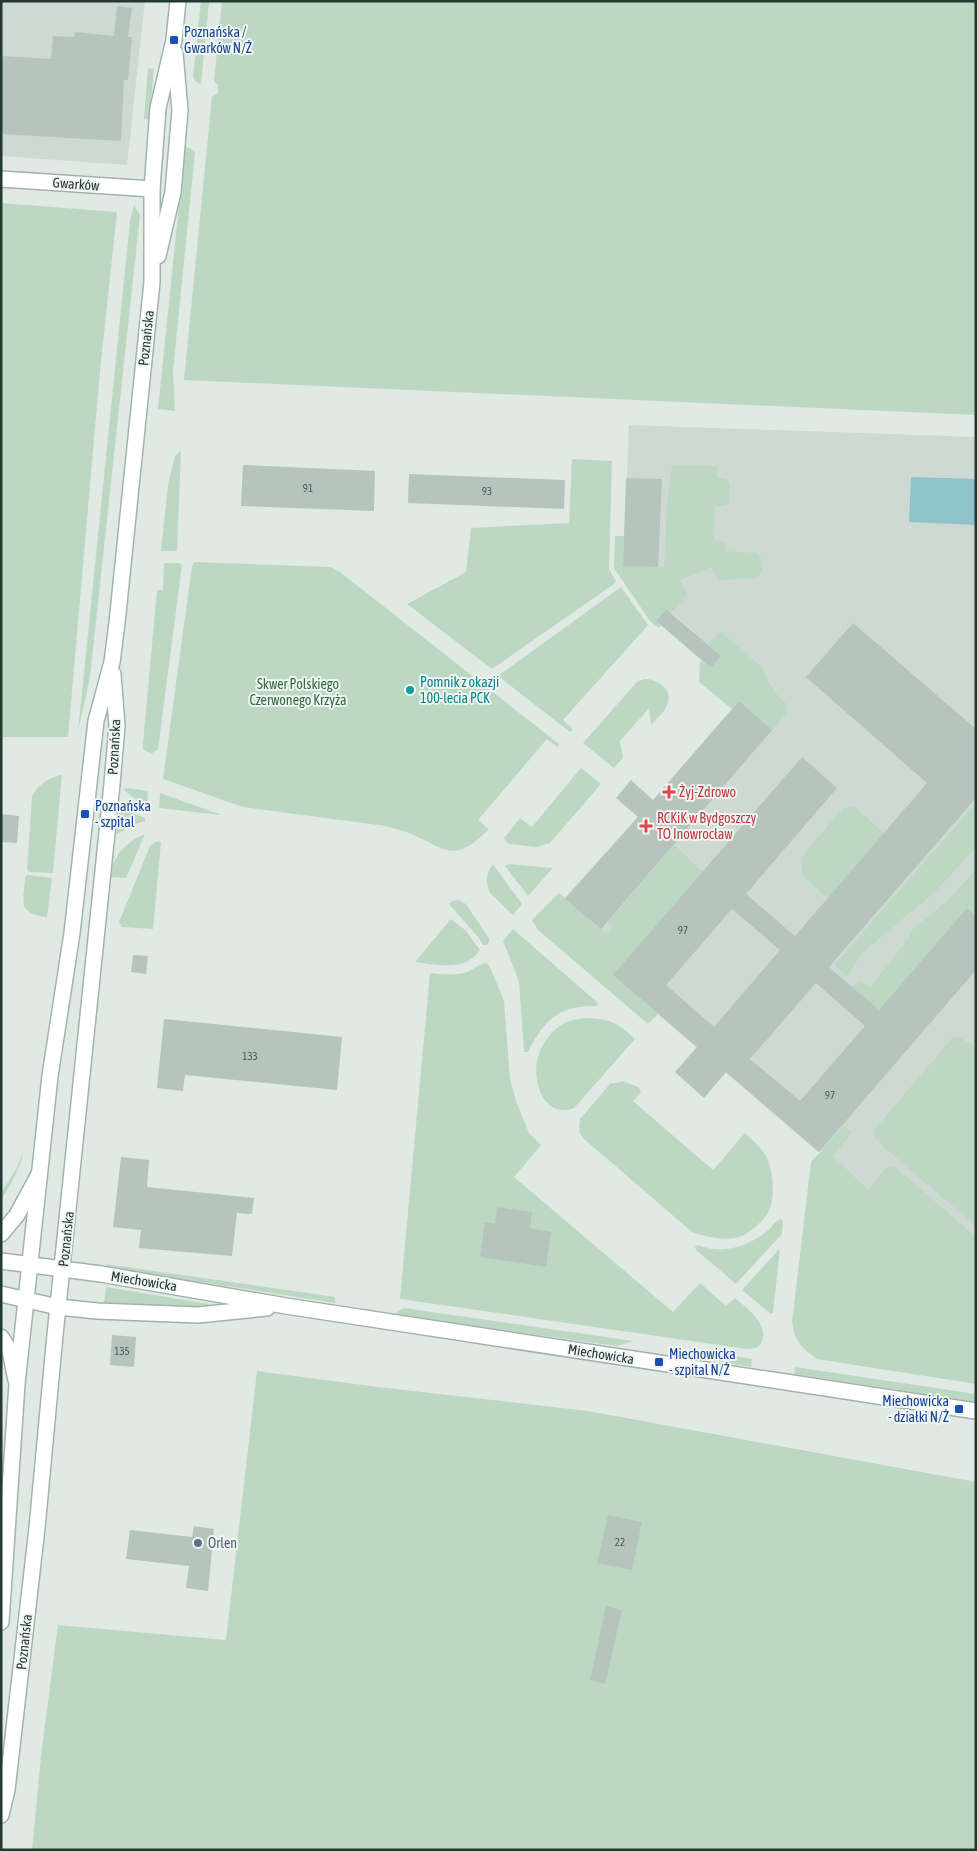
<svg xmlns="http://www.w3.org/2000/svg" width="977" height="1851" viewBox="0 0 977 1851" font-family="'Asap Condensed',sans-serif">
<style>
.built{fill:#cfd9d4}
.green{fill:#bcd8c2}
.water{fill:#8ec3c9}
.building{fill:#b6c4be;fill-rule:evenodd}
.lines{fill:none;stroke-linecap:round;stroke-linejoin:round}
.minor-casing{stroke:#a4b0ab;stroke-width:18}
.tertiary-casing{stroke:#a4b0ab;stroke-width:18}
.secondary-casing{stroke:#a1b4ac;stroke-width:18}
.minor{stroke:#fff;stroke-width:15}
.tertiary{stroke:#fff;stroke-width:15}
.secondary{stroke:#fff;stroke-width:15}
.transit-dot{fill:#1a4fb4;stroke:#f1f6f3;stroke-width:2}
.culture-dot{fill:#0f9aa8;stroke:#f1f6f3;stroke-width:2}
.health-dot{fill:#e0444e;stroke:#f1f6f3;stroke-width:2}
.service-dot{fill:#5c6f8a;stroke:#f1f6f3;stroke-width:2}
.labels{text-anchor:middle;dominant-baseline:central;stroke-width:4;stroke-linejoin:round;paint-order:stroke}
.number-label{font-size:11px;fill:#485b54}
.transit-label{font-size:14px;fill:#164399;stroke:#f1f6f3;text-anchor:start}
.street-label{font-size:14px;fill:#233831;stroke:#f1f6f3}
.culture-label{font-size:14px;fill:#0d838f;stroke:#f1f6f3;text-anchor:start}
.park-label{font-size:14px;fill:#326a45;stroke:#f1f6f3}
.health-label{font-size:14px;fill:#be3a42;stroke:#f1f6f3;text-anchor:start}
.service-label{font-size:14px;fill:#4e5e75;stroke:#f1f6f3;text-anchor:start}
</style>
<rect width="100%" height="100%" fill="#e1e9e5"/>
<g class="built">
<path d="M1,1H145L127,165L1,156Z"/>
<path d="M629,425L976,437V1377L854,1181L821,1150L818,1152L546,918L646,808L739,701L711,668L685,646L695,633L667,609L669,567L623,566Z"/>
</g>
<g class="green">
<path d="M201,1H209L201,84L196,82L193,77Z"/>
<path d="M222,1H976V415L184,380L212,96L218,93V85L214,81Z"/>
<path d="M148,68L154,69L149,120L144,119Z"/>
<path d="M185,147L192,149L195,152L173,371L175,411L158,409Z"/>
<path d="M1,203L117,212L100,371L68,737H1Z"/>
<path d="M134,205L140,215L90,677L78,732L130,221Z"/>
<path d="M181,451L177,551H161L168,485L175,456Z"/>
<path d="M572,459L612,461L609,569L616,581L614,584L492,669L407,604L466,572L471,528L569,523Z"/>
<path d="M672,466H717V477L727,479L730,484L729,502L725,505L715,506L714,540L726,542L725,551L757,553C765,561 764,570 757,578L718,580L711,567L680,580L687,595L671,613L666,609L656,621L661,625L659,628L650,621L614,568L615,536H624L623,566L664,567L667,502Z"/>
<path d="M194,562L330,567L340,572L559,744L557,747L547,739L478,820L489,829C453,865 447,849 409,833C402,830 394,829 386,826L243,807L163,779L192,566Z"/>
<path d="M164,563H179L182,565L158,749L151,754L143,749V743L157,590H163Z"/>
<path d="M621,587L648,625L563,720L573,729L570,732L498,676Z"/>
<path d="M722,633L763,668L767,680L773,688L780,699L787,704V713L772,730L739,701L732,709L699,682L700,663L702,661L711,668L721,656L708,644L717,634Z"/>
<path d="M644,679C658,679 674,690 667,705C665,712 656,719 651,725L649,708L620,741L623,758L614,768L583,743L637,682Z"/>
<path d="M581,768L601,784L550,843L536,847L508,844L504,838L520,818L532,827Z"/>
<path d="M62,774L53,873L29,872L27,870L32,797C38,783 49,779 62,774Z"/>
<path d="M129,788L148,791L147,806L130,795L123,789Z"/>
<path d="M160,793L219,814L220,815L159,808Z"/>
<path d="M976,803V847L936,891L862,953L848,976L834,965Z"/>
<path d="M120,806L134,814L145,818V821L133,825L116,835Z"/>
<path d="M855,807L884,833L828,898C814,885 794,876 804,854L843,808Z"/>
<path d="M145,834L126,878L111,877C111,857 127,841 145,834Z"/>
<path d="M155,842H161L153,929L122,927L119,922L150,846Z"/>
<path d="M674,845L703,872L613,975L658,1014L648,1024L538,930L532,920L559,893L606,934L613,926L608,922Z"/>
<path d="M493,864L522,904L513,915L490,893C485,882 486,873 493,864Z"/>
<path d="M508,864L553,868L528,896L505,866Z"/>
<path d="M976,870V916L967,908L879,1010L852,987L859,980L871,987L908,939L912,930L946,902Z"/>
<path d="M28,875L52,878L47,917C16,913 24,902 25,877Z"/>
<path d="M458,900L466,904L490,940L487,945H483L479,938L449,904L452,901Z"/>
<path d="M451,919L465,930L480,950C466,972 436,965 415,962Z"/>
<path d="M513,929L598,1003L597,1006C559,1005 544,1020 528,1052H524L519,981L503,941Z"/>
<path d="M486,963L490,967L504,1001L510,1079L516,1101L529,1133L541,1145L514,1177L673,1312L700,1283L726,1306L735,1298C746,1307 771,1326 761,1343C758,1349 753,1349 747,1349L400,1299L430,973C442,974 456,976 467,972C474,969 479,964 486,963Z"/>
<path d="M586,1018C609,1019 618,1022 635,1039L574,1108C544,1120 531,1080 538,1057C541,1046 548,1035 557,1028C565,1021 575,1019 586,1018Z"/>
<path d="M957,1036L976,1047V1226L878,1142L874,1135L875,1129L953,1037Z"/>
<path d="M623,1081L638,1087L641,1092L633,1101L713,1170L745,1133C752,1140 761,1147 766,1156C773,1169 776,1199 768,1213C763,1221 751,1232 742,1236C728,1242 706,1237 692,1232L583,1138L579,1131L580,1119L610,1084Z"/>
<path d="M844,1126L852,1132L833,1156L868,1190L885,1169L891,1166L896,1168L976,1237V1384L817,1359C802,1348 795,1342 792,1322L811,1162Z"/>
<path d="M24,1149C21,1168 11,1184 1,1200V1193L17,1168Z"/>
<path d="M781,1219L783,1222L782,1234L736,1284L696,1250L695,1247L698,1245C721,1255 747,1247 766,1232C772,1228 774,1221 781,1219Z"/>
<path d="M780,1248L773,1313L771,1314L742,1290Z"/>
<path d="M106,1264L335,1297V1303L106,1267Z"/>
<path d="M106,1287L209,1304L208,1308H148L104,1304Z"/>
<path d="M404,1308L634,1341L617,1346L395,1315L399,1310Z"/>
<path d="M698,1350L752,1359L751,1367L711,1360Z"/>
<path d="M795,1367L976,1394V1402L794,1374Z"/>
<path d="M257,1371L378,1387L588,1411L976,1482V1850H32L41,1756L58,1625L226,1640Z"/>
</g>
<path class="water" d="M911,477L976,479V525L909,522Z"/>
<g class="building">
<path d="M117,6L132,8L128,37H132L128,80H124L121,141L1,134V56L51,59L53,36L74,37L75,32L114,36Z"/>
<path d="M243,465L375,471L374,511L241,506Z"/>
<path d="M409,474L565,480L564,509L408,503Z"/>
<path d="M626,478L662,479L658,567L623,566Z"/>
<path d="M666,609L721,656L711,668L656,621Z"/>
<path d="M853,623L976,729V798L829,967L879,1010L967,908L976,916V970L819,1152L726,1072L704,1098L675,1072L697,1047L613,975L802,757L837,788L746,894L795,936L927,783L806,677ZM732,909L780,950L714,1027L666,985ZM816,983L865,1026L800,1101L750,1059Z"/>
<path d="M739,701L772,730L601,929L565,899L638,817L616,798L631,780L653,800Z"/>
<path d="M1,814L19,816L17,843L1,842Z"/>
<path d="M133,955L148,956L146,974L131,972Z"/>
<path d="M164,1019L342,1037L337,1090L185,1075L183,1091L157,1088Z"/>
<path d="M121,1157L149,1160L147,1187L254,1198L252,1214L237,1213L232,1256L139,1248L141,1230L113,1227Z"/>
<path d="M497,1207L532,1212L530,1228L551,1232L546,1267L480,1257L485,1222L495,1224Z"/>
<path d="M112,1335L136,1337L134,1367L110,1365Z"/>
<path d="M608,1515L642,1522L632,1570L597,1563Z"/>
<path d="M194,1526L214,1529L208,1591L186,1588L189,1566L126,1559L130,1530L192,1537Z"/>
<path d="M606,1606L622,1610L605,1684L590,1680Z"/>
</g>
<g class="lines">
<defs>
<path id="minor" d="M1,179L152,189"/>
<g id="tertiary">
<path d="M1,1234L17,1215L39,1174"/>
<path d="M1,1261L101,1274L286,1306L976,1411"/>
<path d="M1,1294L58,1307L97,1311L198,1315L267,1308"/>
<path d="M1,1337L10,1351L16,1380"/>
</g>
<g id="secondary">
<path d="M158,256L173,192L180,110L175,53"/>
<path d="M1,1622L17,1384L50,1076L72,933L96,721L112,662L117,623L152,282V189L158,108L174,40L178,1"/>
<path d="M1,1815L7,1790L37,1528L55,1335L112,784L117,726L113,674"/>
</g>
</defs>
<use href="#minor" class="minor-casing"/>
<use href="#tertiary" class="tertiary-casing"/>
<use href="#secondary" class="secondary-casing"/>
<use href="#minor" class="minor"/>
<use href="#tertiary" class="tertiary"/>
<use href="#secondary" class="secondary"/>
</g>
<g class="transit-dot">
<rect x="169" y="35" width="10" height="10" rx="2.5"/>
<rect x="80" y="809" width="10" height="10" rx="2.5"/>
<rect x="654" y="1357" width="10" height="10" rx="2.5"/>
<rect x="954" y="1404" width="10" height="10" rx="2.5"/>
</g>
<circle class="culture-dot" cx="410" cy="690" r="5"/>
<g class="health-dot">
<path d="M666.5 784.5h5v5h5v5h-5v5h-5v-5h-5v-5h5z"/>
<path d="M643.5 818.5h5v5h5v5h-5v5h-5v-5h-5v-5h5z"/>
</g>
<circle class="service-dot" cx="198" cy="1543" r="5"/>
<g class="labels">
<g class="number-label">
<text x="308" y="488">91</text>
<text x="487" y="491">93</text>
<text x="683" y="930">97</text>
<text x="250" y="1056">133</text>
<text x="830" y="1095">97</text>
<text x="122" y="1351">135</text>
<text x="620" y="1542">22</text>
</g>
<g class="transit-label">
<text x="184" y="32">Poznańska /<tspan x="184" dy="16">Gwarków N/Ż</tspan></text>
<text x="95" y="806">Poznańska<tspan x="95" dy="16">- szpital</tspan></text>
<text x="669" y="1354">Miechowicka<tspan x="669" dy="16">- szpital N/Ż</tspan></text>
<text x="949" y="1401" text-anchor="end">Miechowicka<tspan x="949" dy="16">- działki N/Ż</tspan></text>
</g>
<g class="street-label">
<text transform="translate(76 184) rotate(4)">Gwarków</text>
<text transform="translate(146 338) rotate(-84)">Poznańska</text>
<text transform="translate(114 747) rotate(-87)">Poznańska</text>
<text transform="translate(66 1239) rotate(-84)">Poznańska</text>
<text transform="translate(144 1281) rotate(9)">Miechowicka</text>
<text transform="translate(601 1354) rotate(9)">Miechowicka</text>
<text transform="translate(24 1642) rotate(-84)">Poznańska</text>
</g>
<g class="culture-label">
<text x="420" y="682">Pomnik z okazji<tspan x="420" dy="16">100-lecia PCK</tspan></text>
</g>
<g class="park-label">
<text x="298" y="684">Skwer Polskiego<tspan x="298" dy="16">Czerwonego Krzyża</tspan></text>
</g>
<g class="health-label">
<text x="679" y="792">Żyj-Zdrowo</text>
<text x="657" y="818">RCKiK w Bydgoszczy<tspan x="657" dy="16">TO Inowrocław</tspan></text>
</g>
<g class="service-label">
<text x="208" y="1543">Orlen</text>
</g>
</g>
<rect width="977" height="1851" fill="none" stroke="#233831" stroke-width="5"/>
</svg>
